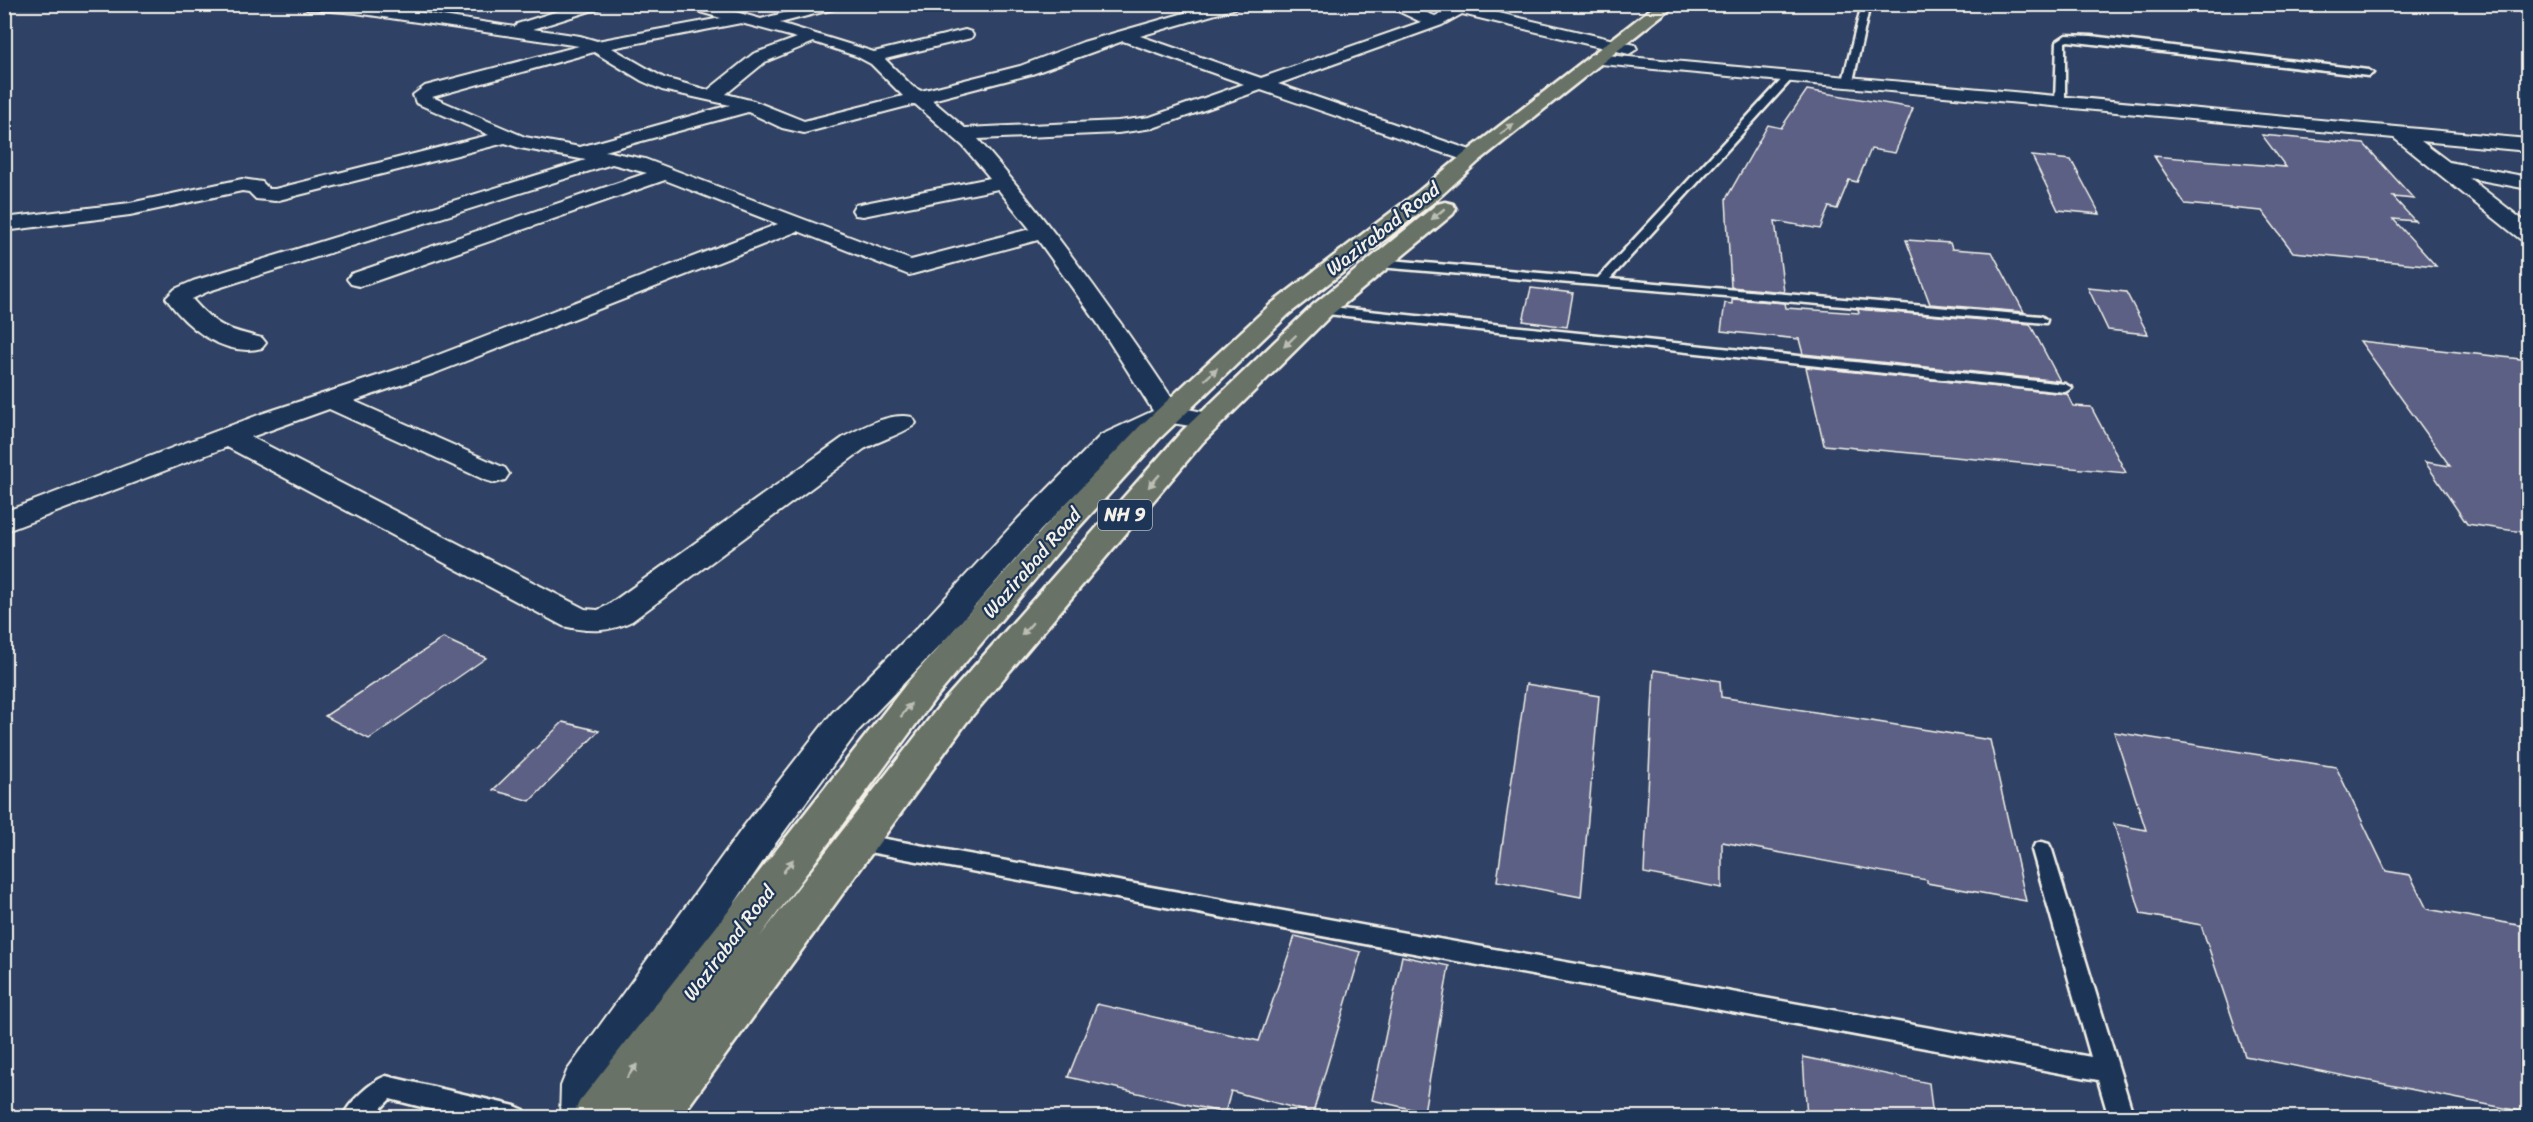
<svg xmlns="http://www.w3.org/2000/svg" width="2533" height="1122" viewBox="0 0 2533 1122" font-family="Sriracha,sans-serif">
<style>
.building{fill:#5b6085;stroke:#f4f1e8;stroke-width:1.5}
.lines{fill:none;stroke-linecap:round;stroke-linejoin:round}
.service-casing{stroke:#f4f1e8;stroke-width:5}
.minor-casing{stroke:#f4f1e8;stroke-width:4}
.trunk-casing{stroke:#f4f1e8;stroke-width:5}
.service{fill:#1d3557;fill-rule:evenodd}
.minor{fill:#1d3557;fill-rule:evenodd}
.trunk{fill:#697266;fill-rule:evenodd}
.oneway{fill:#bcbeb4}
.labels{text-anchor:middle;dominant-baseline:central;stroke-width:4.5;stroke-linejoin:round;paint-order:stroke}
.shield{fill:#1d3557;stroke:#b4b9bc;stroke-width:1.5}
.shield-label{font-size:18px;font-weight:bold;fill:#f4f1e8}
.street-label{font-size:20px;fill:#f4f1e8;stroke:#1d3557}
</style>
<rect width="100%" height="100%" fill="#2f4164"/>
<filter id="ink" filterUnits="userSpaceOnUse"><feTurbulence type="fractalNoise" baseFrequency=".0167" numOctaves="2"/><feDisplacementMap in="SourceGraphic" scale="12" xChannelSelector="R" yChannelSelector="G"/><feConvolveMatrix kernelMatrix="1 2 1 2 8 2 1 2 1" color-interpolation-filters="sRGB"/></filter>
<g filter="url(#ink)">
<g class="building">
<path d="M1807,90L1913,108L1895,153L1871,149L1857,182L1849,180L1837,209L1829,207L1820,229L1775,221L1784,292L1731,287L1726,199L1768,125L1781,128Z"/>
<path d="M2262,135L2364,144L2414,199L2393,197L2415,221L2393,219L2436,266L2293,252L2262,211L2185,204L2154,156L2286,167Z"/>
<path d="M2032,156L2071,160L2100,214L2058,210Z"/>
<path d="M1906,240L1950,243L1952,249L1992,252L2024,312L1930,304Z"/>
<path d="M1531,288L1573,293L1567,327L1523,321Z"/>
<path d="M2088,288L2126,292L2148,334L2108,330Z"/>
<path d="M1732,299L1785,303L1786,308L1859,313L1858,309L2030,324L2060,381L1803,354L1799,339L1721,331L1725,303L1732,304Z"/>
<path d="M2360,341L2529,360V533L2467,524L2425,462L2450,466Z"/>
<path d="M1806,367L2067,394L2073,406L2091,407L2126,473L1824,445Z"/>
<path d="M443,638L486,658L369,739L325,716Z"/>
<path d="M1654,670L1720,681L1721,697L1990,740L2026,901L1927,883V880L1722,842V888L1644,873Z"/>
<path d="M1526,684L1599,696L1581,897L1497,881Z"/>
<path d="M563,722L599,731L530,801L493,790Z"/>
<path d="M2114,732L2336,767L2386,871L2410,875L2427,909L2529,927V1113L2245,1056L2201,925L2141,914L2114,824L2146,830Z"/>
<path d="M1295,936L1361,952L1313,1113L1231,1091L1225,1113L1068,1077L1097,1004L1259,1041Z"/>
<path d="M1402,956L1449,966L1424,1112L1372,1100Z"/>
<path d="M1803,1057L1929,1083L1933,1118H1807Z"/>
</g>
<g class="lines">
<defs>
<g id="service">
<path d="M1862,4H1870L1853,81L1848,84L1843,81Z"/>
<path d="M2066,35L2091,36L2368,70L2373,73L2368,76L2068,41L2065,42V102L2060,105L2055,102L2057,41Z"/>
<path d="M1789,74L1794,77L1792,79L1610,279L2041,316L2047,320L2046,323L1379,267L1373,263L1379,259L1598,278L1786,75Z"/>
<path d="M1322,306L2065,384L2072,388L2065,392L1318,313L1316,310L1318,307Z"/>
<path d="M858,834L2091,1057L2032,850L2035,844L2042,842L2049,844L2052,850L2134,1118H2109L2098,1080L858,850L851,848L848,842L851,836Z"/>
<path d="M386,1076L515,1106L524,1110L527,1118H465L390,1099L372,1118H342C349,1102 370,1082 386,1076Z"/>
</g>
<g id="minor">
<path d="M300,4H364L515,27L517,24L580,4H605L603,7L533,29L580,36L597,41L721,18L682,7L680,4H707L761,19L817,4H844L842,7L780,23L874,52L965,30L971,32L973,35L971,38L885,59L912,86L921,91L1020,66L1083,42L1216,4H1242L1240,7L1140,36L1261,78L1421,22L1383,4H1405L1435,16L1461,4L1635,45L1637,49L1629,54L1462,14L1442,25L1278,84L1479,153L1482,157L1479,161L1472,163L1261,90L1153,128L1118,133L978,139C1051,224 1116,314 1178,407L1218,415L1222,421L1218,427L1208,429L1172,423L1121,447L1040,531L947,638L858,731L772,848L607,1091L608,1118H560L561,1086L567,1071L744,826L832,713L923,622L1018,519L1101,435L1153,411L1098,324L1038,240L909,275L798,231L438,372L354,401L505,468L509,474L505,480L495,483L485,480L329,409L251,437L585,609L598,610L608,605L844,437C863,427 890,412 912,417L916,423C910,431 876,442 864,449L632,621C608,633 589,632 563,626L227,447L4,532V512L261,414L420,362L778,224L665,180L367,284L359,286L351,284L347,279L351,274L647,173L612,164L209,291L192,299C218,328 226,329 262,338L266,343L262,348C224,358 186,327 166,298L175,289L193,281L586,160L520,148L505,143L275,201L256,199L249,192L242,191L130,215L4,231V218L130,203L242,179L262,182L269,189H275L489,135L416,103L413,95L425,86L579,46L356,13L307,9ZM741,23L797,38L753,54L708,90L664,78L612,48ZM1123,41L1244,84L1150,117L1118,121L965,128L932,100L1032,74ZM814,42L856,56L871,64L903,96L804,121L754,101L726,94L765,62ZM594,52L642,81L662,90L730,105L580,147L525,137L432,97ZM915,104L963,146L990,178L855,205L852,210L855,215L863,216L998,189L1030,229L911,260L645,159L605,151L748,112L782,128L804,133Z"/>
<path d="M1596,54L2528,139V151L2421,141L2449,162L2528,177V189L2469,178L2528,224V240L2520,239L2394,138L1590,63L1588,59L1590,55Z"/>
</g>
<path id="trunk" d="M1657,4H1676L1479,161L1435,201L1289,314L1159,439L1071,536L933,701L759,938L940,705L1183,430L1313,305L1437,204L1445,202L1453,204L1456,209L1453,214L1331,315L1203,442L966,723L680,1118H572L579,1102L907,683L1049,522L1139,427L1271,304L1419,191L1465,153Z"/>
</defs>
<use href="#service" class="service-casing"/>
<use href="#minor" class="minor-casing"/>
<use href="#trunk" class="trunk-casing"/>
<use href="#service" class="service"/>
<use href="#minor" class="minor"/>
<use href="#trunk" class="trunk"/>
</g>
<defs><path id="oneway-solid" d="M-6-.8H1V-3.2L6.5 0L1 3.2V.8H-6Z" transform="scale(1.5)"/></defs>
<g class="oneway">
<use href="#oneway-solid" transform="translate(1507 129) rotate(-38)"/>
<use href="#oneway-solid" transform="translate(1438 214) rotate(140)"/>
<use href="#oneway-solid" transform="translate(1290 341) rotate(136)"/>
<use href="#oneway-solid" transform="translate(1211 374) rotate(-43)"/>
<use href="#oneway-solid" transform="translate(1154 481) rotate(131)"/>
<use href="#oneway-solid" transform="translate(1027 629) rotate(131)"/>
<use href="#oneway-solid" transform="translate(906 710) rotate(-53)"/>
<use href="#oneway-solid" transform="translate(788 866) rotate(-53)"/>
<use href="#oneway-solid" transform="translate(632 1071) rotate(-53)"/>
</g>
</g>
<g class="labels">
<rect class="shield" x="1098" y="500" width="54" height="30" rx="4.5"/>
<g class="shield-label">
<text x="1125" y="515">NH 9</text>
</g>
<g class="street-label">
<text transform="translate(1383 229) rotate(-38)">Wazirabad Road</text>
<text transform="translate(1032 563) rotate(-49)">Wazirabad Road</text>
<text transform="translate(729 943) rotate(-53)">Wazirabad Road</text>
</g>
</g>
<rect width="2533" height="1122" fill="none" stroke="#1d3557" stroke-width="24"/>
<rect x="12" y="12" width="2509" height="1098" fill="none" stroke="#f4f1e8" stroke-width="2" filter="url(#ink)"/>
</svg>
